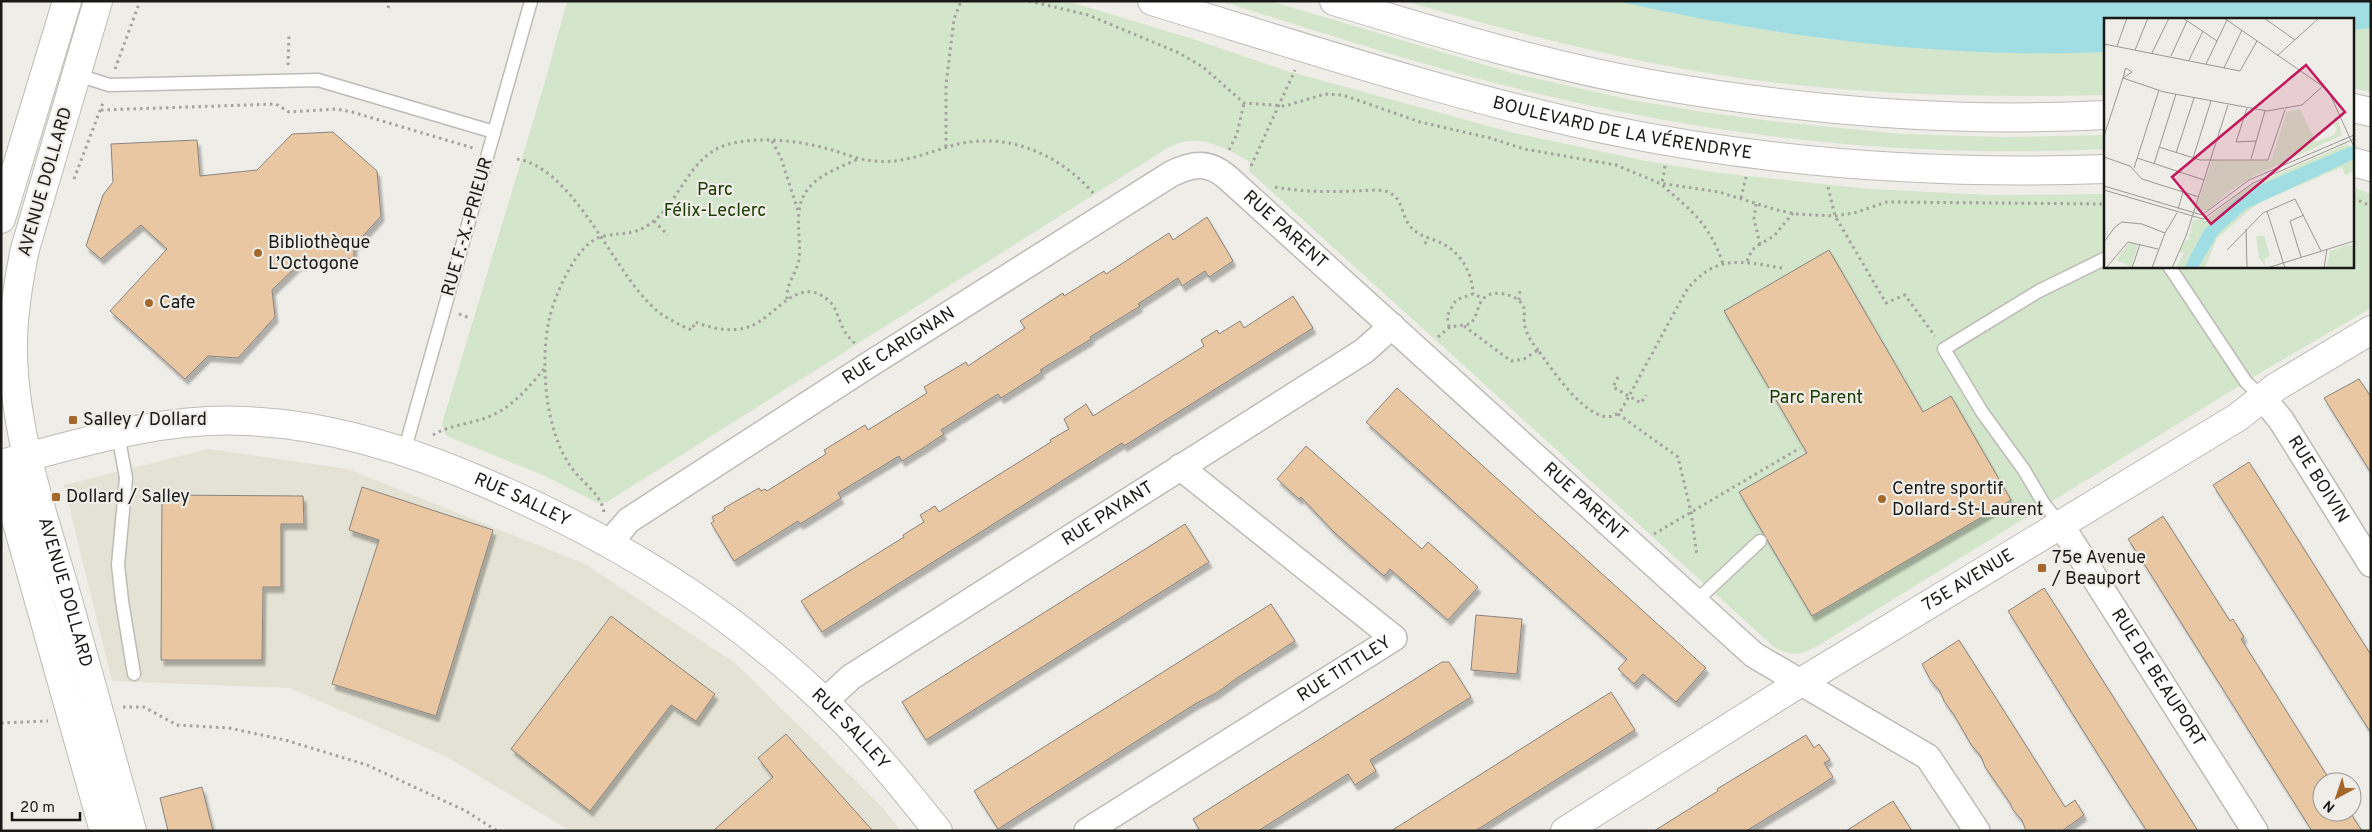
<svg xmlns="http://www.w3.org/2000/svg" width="2372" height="832" viewBox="0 0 2372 832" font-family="Overpass,sans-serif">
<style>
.built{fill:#e4e2d4}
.green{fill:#d3e5ca}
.water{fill:#a1dee3}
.building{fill:#eac7a3;stroke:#898480;filter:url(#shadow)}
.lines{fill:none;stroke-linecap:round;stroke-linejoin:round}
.lane-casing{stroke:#bcbbb5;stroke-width:15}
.street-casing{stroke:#bcbbb5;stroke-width:28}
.secondary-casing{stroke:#bcbbb5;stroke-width:30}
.path{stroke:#a4a29e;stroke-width:3;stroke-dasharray:2.5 4;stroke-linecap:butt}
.lane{stroke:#fff;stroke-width:12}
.street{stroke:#fff;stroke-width:25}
.secondary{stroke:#fff;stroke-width:28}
.poi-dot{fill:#a4682a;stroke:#efede7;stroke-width:2}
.labels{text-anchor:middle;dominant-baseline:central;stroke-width:4.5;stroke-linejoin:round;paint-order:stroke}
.street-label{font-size:18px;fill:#191917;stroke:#efede7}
.park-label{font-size:18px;fill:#193a00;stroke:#efede7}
.poi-label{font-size:18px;fill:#191917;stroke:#efede7;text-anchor:start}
.inset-road{fill:none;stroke:#999894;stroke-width:1}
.view{fill:#c2185b;fill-opacity:0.15;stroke:#c2185b;stroke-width:2.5}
.inset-edge{fill:none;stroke:#191917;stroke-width:2.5}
</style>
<defs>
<filter id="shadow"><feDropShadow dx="3" dy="5.5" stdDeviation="1" flood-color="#0004"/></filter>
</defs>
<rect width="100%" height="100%" fill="#efede7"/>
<path class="built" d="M209,449L348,469L585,564L735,663L882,807L901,831H571L447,757L290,688L112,681L64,485Z"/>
<g class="green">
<path d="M567,1H1067L1193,39L1287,71L1510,132L1646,161L1719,173L1870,189L1991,195L2106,194V266H2353V187L2371,194V308L2265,370L1816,647C1800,655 1789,657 1773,646L1249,171L1250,162C1225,147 1198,132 1169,147L607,502L598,503L545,476L449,437L444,432L442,424L547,75Z"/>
<path d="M1220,1H1270L1512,73L1631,100L1703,112L1779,122L1901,134L2003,137L2106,135V149C1906,159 1705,136 1511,87C1413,63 1317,31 1220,1Z"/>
<path d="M1404,1H1616L1736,25L1826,39L2006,53L2106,52V95C1971,98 1835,95 1702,72C1601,55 1502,29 1404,1Z"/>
<path d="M2371,28V92L2353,88V30Z"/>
</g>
<path class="water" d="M1616,1H2371V28L2353,30V19H2106V52C1941,59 1777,37 1616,1Z"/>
<g class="building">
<path d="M333,132L377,171L381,216L354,246V258L301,262L272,290L275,317L238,358L208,356L185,379L110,311L167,249L141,225L101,259L86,246L103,195L113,182L111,144L197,140L200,176L257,170L292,134Z"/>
<path d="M1207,217L1233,261L1209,277L1205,271L1182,286L1178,278L1138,304L1140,306L1090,337L1091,339L1040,370L1042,372L1001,398L998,394L941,430L944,434L923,448L902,461L899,456L838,493L841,498L821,511L800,524L798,521L734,561L711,523L714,521L712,517L725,510L724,508L759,488L761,491L765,489L767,491L826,454L824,450L865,425L868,430L908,405L927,393L924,387L966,362L968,366L1025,328L1020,321L1063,293L1064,296L1104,271L1106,274L1169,233L1173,240Z"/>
<path d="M1829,250L1923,412L1951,396L2011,500L1812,616L1739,492L1807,453L1724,311Z"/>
<path d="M1293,296L1313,328L1124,446L1122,443L822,632L801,601L904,537L903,535L924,522L920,515L935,506L939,512L1051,442L1050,440L1069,429L1064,419L1086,404L1093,416L1204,346L1201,340L1217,330L1219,334L1240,321L1244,328Z"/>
<path d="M2359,379L2371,397V473L2324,398Z"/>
<path d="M1397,388L1706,668L1676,702L1643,674L1634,684L1618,669L1627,659L1366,422Z"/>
<path d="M1306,446L1422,549L1428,542L1478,587L1448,620L1390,569L1384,576L1334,532L1301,497L1299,499L1277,479Z"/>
<path d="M2249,462L2371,655V733L2213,485Z"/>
<path d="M362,487L493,530L436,716L332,684L379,540L349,530Z"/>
<path d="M162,495L303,496L304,524H281V587H263L262,660H161Z"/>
<path d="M2163,516L2230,621L2233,619L2244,637L2241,639L2331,782H2322V812H2350L2362,831H2312L2148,570L2128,539Z"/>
<path d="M1185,524L1209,562L926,740L902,702Z"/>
<path d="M2044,588L2076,638L2198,831H2147L2116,783L2008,611Z"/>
<path d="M1271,604L1295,641L1237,678L1218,692L1195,704L998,829L974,791Z"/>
<path d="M1476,615L1522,619L1517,674L1471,670Z"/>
<path d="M611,616L715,694L696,721L671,705L590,811L511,749Z"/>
<path d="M1959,640L2065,807L2075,800L2084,815L2062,831H2026L2022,820L2013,810L2010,803L1985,767L1981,756L1972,746L1954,715L1944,701L1940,691L1931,681L1922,664Z"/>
<path d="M1442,662H1449L1471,697L1370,760L1376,771L1355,785L1348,774L1258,831H1200L1193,819Z"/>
<path d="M1611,692L1635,730L1475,831H1391Z"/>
<path d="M786,734L873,831H713L773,777L758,758Z"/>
<path d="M1806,735L1814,748L1819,744L1830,760L1824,763L1833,777L1818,787L1746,831H1654L1718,791L1717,789Z"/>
<path d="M202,787L213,831H168L160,798Z"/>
<path d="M1893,801L1912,831H1846L1885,806Z"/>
</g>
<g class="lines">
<defs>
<g id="lane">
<path d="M78,75L109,85L318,80L494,132"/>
<path d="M2169,266L2246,382L2262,397"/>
<path d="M118,434L126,478L118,565L122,601L134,674"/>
<path d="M404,452L531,1"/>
<path d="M2061,525L2044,504L2024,470L1982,412L1944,349L2039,291L2106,258"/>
<path d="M1695,602L1760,541"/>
</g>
<g id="street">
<path id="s1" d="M2262,397L2281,420L2371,564"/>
<path id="s2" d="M2061,525L2255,831"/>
<path id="s3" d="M610,542L629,520L870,364L1171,174C1193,163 1209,161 1228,178L1754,655L1928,757L1977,831"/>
<path id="s4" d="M824,702L851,677L1364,351L1392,326"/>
<path id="s5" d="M1087,831L1394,638L1180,467"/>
</g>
<g id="secondary">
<path id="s6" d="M98,1L25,249C18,283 12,318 13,354C15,439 46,523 69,604C90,680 111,755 132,831"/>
<path id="s7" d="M1152,1C1300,46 1448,95 1599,128C1765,163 1937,175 2106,169"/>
<path d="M1334,1C1442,34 1551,67 1662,86C1808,111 1958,123 2106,115"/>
<path d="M2353,108L2371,112"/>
<path d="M2353,162L2371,167"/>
<path d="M1,219L67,1"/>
<path id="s8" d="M1,464C81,443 162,417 245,421C330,424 413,451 490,485C620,541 739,615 839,716C875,752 906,791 938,831"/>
<path d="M1,466L104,831"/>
<path id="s9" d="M1565,831L1801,682L2238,417L2276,387L2371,330"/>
</g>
</defs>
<use href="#lane" class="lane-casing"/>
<use href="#street" class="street-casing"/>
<use href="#secondary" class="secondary-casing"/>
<g class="path">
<path d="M1029,1L1088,15L1177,52L1203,67L1244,103L1285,106L1325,94L1343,95L1420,122L1490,138L1524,149L1616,165L1659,183L1719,192L1777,210L1796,214L1835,216L1854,213L1887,202L2106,204"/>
<path d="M388,8L390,1"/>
<path d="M288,65L289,35"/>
<path d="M115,69L140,1"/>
<path d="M101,110L276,104L289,112L336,109L352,112L473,148"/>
<path d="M772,141L781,158L798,211"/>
<path d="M946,147V85L954,19L961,1"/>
<path d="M1229,150L1237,134L1244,103"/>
<path d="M517,159C572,168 611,264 647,301C659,315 675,323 692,330L695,322C713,329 733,333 751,326C775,317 798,274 828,300C841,311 837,330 857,345"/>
<path d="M1251,166L1295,70"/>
<path d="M1665,166L1662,183L1664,187C1693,211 1711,227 1723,264"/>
<path d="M74,179L104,100"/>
<path d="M1275,187C1302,192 1327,192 1354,191C1364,191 1375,189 1385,191C1404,196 1400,214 1410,226C1417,235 1427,237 1437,241C1459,250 1472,270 1473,294"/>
<path d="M1828,187L1835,216L1886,303L1905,295L1935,336"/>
<path d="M1741,198L1746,177"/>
<path d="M2353,198L2371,206"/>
<path d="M1756,204L1754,219L1760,244L1774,236L1793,213"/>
<path d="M654,221L668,235"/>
<path d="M1425,244L1428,237"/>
<path d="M1747,261L1752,250L1760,244"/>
<path d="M787,299C786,283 797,273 799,259C801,243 797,228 799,212C802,180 832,171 858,159"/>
<path d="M1519,300L1520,290"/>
<path d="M459,314L470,318"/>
<path d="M1464,326L1511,361L1524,359L1538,350C1551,368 1598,440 1622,409L1686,291C1715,254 1740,261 1782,268"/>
<path d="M1449,327L1447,316L1456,300L1473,294L1483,298"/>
<path d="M1438,337L1450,327L1470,324C1478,317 1477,304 1484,298C1494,288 1520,295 1524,308C1525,311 1524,316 1524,319C1525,333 1530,340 1538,350L1540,349"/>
<path d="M1618,377L1613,387L1641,403L1646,395"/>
<path d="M1618,414L1678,457L1691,512L1697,556"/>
<path d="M433,435C450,425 470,424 488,417C512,408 529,387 544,369"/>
<path d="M604,512C600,492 582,483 571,467C545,430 540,364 549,320C554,297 577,240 604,236C625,232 637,236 656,219C682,196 690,157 726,145C755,136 795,140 825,148C842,152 857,160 875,161C902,164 926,153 951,146C1004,130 1059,153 1094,194"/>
<path d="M1654,534L1800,448"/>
<path d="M123,707H144L177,725L229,728L285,740L367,765L466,811L497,831"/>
<path d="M1,723L48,721"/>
</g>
<use href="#lane" class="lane"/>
<use href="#street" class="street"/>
<use href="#secondary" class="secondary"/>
</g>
<g class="poi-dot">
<circle cx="258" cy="253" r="5"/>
<circle cx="149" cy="303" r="5"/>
<rect x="68" y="415" width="10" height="10" rx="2.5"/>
<rect x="51" y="492" width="10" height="10" rx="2.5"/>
<circle cx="1882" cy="499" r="5"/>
<rect x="2037" y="563" width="10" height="10" rx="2.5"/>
</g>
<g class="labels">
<g class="street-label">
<text stroke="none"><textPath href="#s7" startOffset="488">BOULEVARD DE LA VÉRENDRYE</textPath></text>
<text transform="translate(46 182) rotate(-74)">AVENUE DOLLARD</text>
<text transform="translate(468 227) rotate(-74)">RUE F.-X.-PRIEUR</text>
<text stroke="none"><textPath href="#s3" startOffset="811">RUE PARENT</textPath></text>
<text stroke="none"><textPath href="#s3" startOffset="350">RUE CARIGNAN</textPath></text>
<text stroke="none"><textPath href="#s1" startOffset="100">RUE BOIVIN</textPath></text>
<text stroke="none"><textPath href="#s8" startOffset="539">RUE SALLEY</textPath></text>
<text stroke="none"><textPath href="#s3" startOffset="1216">RUE PARENT</textPath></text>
<text stroke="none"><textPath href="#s4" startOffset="341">RUE PAYANT</textPath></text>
<text stroke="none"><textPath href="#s9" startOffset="475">75E AVENUE</textPath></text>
<text stroke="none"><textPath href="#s6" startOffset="609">AVENUE DOLLARD</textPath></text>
<text stroke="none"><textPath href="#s5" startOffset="304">RUE TITTLEY</textPath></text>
<text stroke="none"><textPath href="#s2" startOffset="181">RUE DE BEAUPORT</textPath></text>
<text stroke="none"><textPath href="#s8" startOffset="942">RUE SALLEY</textPath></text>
</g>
<g class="park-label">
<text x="715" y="190">Parc<tspan x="715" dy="21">Félix-Leclerc</tspan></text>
<text x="1816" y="398">Parc Parent</text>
</g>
<g class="poi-label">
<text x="268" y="243">Bibliothèque<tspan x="268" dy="21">L’Octogone</tspan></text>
<text x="159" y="303">Cafe</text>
<text x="83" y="420">Salley / Dollard</text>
<text x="1892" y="489">Centre sportif<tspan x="1892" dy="21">Dollard-St-Laurent</tspan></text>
<text x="66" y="497">Dollard / Salley</text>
<text x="2052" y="558">75e Avenue<tspan x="2052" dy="21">/ Beauport</tspan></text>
</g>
</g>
<g transform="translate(2104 18)">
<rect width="250" height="250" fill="#efede7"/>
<path d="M196,91L212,124L230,117L233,109L229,107L234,102L238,117L150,158L127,172L104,192L91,194L108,142L167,143L183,94ZM243,126L247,129L158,166L131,182L100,212L80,250H72L80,235L76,234L81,223L86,221L84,216L89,214L86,212L89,202L103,201L142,170ZM250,141V157L247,154L241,157L238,149L154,185L113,220L101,250H94L114,216L142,191L159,180ZM152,218H160L162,224L166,238L160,241L162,249L155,240ZM25,225L34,227L27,249L12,242ZM243,227L250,228L249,250H222L226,233Z" fill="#d3e5ca"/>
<path d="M250,127V141L142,191L114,216L94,250H80L100,212L131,182L158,166Z" fill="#a1dee3"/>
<path class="inset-road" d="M79,0L113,23M120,0L224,72L250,129M160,0L191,22M0,26L136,53L153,23M13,28L23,0M31,32L44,0M48,35L65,0M67,38L83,3M173,38L215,0M85,42L99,13M102,46L123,2M22,50L28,54L19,60L21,52ZM120,50L138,12M143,90L132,124L152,123M0,118L19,60L60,74L163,93L198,87L219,68M55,129L96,142H164L181,92M72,135L90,80M0,139L26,148L38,161L95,179M33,140L100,162M89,140L107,83M147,141L161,93M50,146L72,76M30,150L55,72M0,168L98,197L145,162L250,117M0,172L99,201L149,165L250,121M74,191L79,174M163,193L181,250M142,211L143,250M0,224L11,209L18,204L38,206L61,215M123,232L159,195L191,181L217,233M197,239L186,203L200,197M2,250L24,224L54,231M28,250L36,226M48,250L61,215L73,195M68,250L82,218L124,87M163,250L250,223M220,250L223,231"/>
<path class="view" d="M202,47L241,94L107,206L68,159Z"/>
<rect width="250" height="250" class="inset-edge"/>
</g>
<rect width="2372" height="832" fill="none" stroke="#191917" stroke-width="5"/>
<g transform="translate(2337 797) rotate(220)"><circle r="24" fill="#efede7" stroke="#999894"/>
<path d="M0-4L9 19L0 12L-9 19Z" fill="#a4682a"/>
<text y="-8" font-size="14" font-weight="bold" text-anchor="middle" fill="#191917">N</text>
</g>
<path d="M12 812v8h68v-8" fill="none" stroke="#191917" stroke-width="2.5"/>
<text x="20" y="812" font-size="15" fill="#191917" stroke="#efede7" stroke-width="4" paint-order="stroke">20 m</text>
</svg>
